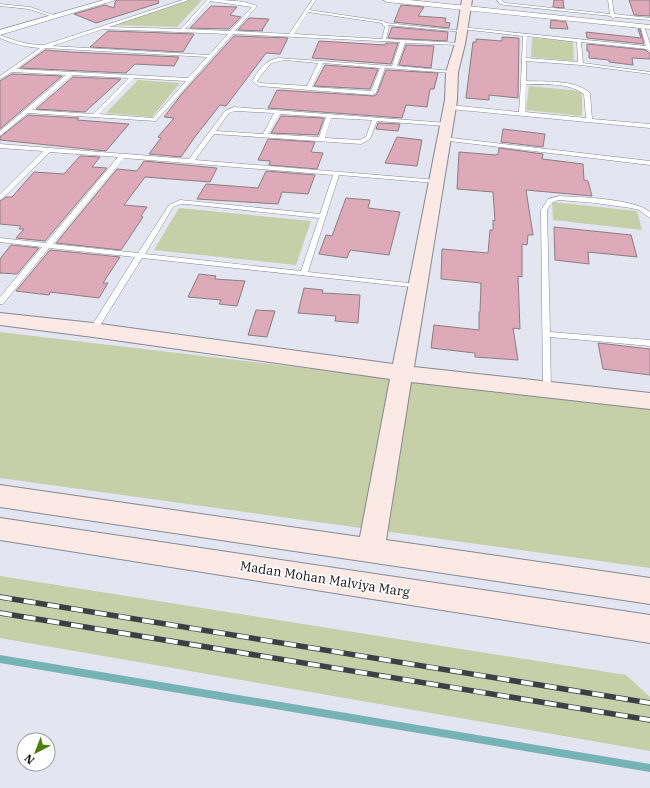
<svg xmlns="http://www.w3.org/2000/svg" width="650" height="788" viewBox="0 0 650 788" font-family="'IBM Plex Serif',serif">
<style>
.green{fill:#c7cfa9}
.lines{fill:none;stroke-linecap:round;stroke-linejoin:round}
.stream{fill:#76b3b7;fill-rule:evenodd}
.building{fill:#deaaba;stroke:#8a7e82}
.lane-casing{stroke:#868893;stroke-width:1}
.street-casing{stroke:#868893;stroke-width:1}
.secondary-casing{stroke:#868893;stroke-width:2}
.lane{fill:#fff;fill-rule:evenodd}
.street{fill:#fff;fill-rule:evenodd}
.secondary{fill:#fae9e4;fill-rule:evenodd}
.rail-casing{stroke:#3e3f45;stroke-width:5.5}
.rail{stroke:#fff;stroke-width:4;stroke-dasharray:12;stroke-linecap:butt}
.labels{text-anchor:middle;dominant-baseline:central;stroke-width:3;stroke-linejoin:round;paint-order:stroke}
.near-street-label{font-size:13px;fill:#0d0d11;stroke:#fff}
</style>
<rect width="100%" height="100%" fill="#e3e5f1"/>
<g class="green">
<path d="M186,0H202L177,27L113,25Z"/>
<path d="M532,38L573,41L574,61L531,57Z"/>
<path d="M138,80L180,83L152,117L106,113Z"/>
<path d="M529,86L582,91V116L526,110Z"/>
<path d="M552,202L637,211L642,230L553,220Z"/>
<path d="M179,208L311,221L296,265L154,250Z"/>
<path d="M0,332L650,409V568L0,478Z"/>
<path d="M0,576L626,675L650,697V751L0,638Z"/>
</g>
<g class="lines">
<path class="stream" d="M0,655L650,764V772L0,663Z"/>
</g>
<g class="building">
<path d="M117,0H158L159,3L96,23L74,14L105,5L114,8L115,2Z"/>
<path d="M554,0H563L564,8L553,7Z"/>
<path d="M629,0H650V16L634,15Z"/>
<path d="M401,5L424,7L418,16L446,18L445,22L450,23L449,28L394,22Z"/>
<path d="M211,6L237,7L230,15L241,17L229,29L190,28Z"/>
<path d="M249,18L269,19L262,30L263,31L238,30Z"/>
<path d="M551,20L566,22L568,29L550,28Z"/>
<path d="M392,27L448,32L447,41L388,38Z"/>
<path d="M638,29H640L644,44L587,38L586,32L641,38Z"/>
<path d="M108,31L194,34L183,52L90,47Z"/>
<path d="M234,36L288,38L280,54L266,53L226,106L220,105L194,138L181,157L149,154L161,138L158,137L174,118L164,117L181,95Z"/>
<path d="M502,37L519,38L518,98L489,95V100L466,98L473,42H476V39L502,41Z"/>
<path d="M319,41L385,45L386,43H398L391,64L312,58Z"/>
<path d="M587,44L646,50L650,54V59L632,58L633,65L609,62V60L589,58V51H587Z"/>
<path d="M406,45L434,46L431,68L399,65Z"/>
<path d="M45,50L71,52L179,57L174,66L135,64L126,73L20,68Z"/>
<path d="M325,65L378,69L370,89L314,86Z"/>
<path d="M386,70L438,73L434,89H430L427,107L406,105L402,118L268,108L277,90L374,96L377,94Z"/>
<path d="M12,74L62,76L0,129V81Z"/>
<path d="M73,77L121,79L85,112L36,109Z"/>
<path d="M28,115L79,118L77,120L129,124L106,151L0,140V137Z"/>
<path d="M281,116L324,118L318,135L271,133Z"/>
<path d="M378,123L400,124L398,131L376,129Z"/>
<path d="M503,129L545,134L543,147L501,142Z"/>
<path d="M397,137L422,140L417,166L385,163Z"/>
<path d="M268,139L315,142L311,152L323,153L317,169L269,165L270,161L258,160Z"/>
<path d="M499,148L543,154L542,159L583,164L584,180L588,181L592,196L526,190L533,235H528L527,245L522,244V277L518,276L520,329L513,328L518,360L475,357V353L431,348L434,325L479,330V312H480L481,283L441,279L442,249L488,253L490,230H493V220L495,221L493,192L457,189L459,152L496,155L498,154Z"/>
<path d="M80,156L100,157L92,167L107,168L45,241L16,238L24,229H19L21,226L0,224V201L6,197H12L34,172L64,174Z"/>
<path d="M144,161L217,168L210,182L145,177L124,205L147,207L141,216L143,217L121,250L56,243L117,169L137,171Z"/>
<path d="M266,171L315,175L308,194L282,192L278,204L197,199L206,184L258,188Z"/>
<path d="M346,198L370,200L368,208L400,212L389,255L350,250L347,258L319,254L326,235L332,236Z"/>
<path d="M554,227L631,235L637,257L588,252L589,264L555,260Z"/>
<path d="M11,245L39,248L17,274L0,273V259Z"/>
<path d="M50,250L120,257L103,283H108L99,298L50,292L49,295L16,291Z"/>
<path d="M199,274L216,276L215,279L245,281L237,306L219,304L221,300L188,297Z"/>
<path d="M304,288L323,290L322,293L360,295L358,323L335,321L336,316L298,313Z"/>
<path d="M256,310L275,311L267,337L248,335Z"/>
<path d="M598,343L650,349V375L603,369Z"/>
</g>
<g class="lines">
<defs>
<g id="lane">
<path d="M183,0H189L109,27L181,29L207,0C223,0 243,0 257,6L235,31L289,34L312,0H316L309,10L383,21L386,23L464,31L462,32L388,25L389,27L386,39L460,43L462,44L460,45L405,43L397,66L452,71L454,72L452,73L385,68L376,93L373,95L259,86L252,81C259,70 264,61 278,58L392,66L400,42L233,34L156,121L28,113L0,136V131L66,75L12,72L0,79V76L40,48C26,47 13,44 0,38V35C16,41 27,45 44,45ZM210,1L252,7L230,31L185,29ZM308,12L382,23L385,27L382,39L294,34ZM103,29L228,34L209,55L52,46ZM45,48L207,57L188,78L16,69ZM285,60L318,63L307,86L260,83L257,81L271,63ZM323,63L380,68L371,91L312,87ZM72,75L129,78L93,114L32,110ZM134,78L186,81L153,118L99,114Z"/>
<path d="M497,0H501L505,3L610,14L608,0H612L614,14L650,18V20L615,17L613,19L611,16L505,5L500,4Z"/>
<path d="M0,4L30,7L56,16L53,17L29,9L0,6Z"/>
<path d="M640,25L644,26L650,44V52L647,49L581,42L583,63L650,72V74L581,65L526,61V81C545,82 574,79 590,93L592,119L650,124V128L450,109L447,107L450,105L519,112L521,83L520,82L521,81L523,36L462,29L460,27L646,46ZM527,36L577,42L578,62L526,58ZM526,84C544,85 568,82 584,94L586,118L525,112Z"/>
<path d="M234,107L448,123V125L446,126L377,121L370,139L361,144L214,134L195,160L438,180L439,181L436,183L339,175L308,272L417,284H420V288L142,258L96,332L93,333L89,330L135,257L49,248L3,304H0V297L42,247L0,242V238L46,243L118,157L50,152L2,199L0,200V194L43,151L0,148V144L189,159L225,111ZM235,111L274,113L263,134L216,131L229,113ZM280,114L326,117L319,137L268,134ZM331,118L372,120L366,137L360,140L325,138ZM124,158L333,175L320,214L180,200L169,205L138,253L53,244ZM181,204H186L319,218L301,271L145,254L173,207Z"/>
<path d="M443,137L650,161V165L441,140L440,139Z"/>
<path d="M559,196C581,197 635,199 650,212V218L639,210L631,208L595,203L559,200C553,201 550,204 547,210L550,332L650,340V346L550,337L551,389L547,392L543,389L541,210L548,199Z"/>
</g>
<g id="street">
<path d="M104,0H116L0,35V30Z"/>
<path d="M383,0H409L650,25V29L387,2Z"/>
</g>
<g id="secondary">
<path d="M462,0H472L465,44L458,72L457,100L414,367L650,393V409L411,382L386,540L650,578V604L0,507V485L360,537L390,379L93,337L0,325V313L93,323L393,364L445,100L446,72L455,44Z"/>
<path d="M0,518L650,615V643L0,540Z"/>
</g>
</defs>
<use href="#lane" class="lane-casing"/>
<use href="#street" class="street-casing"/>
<use href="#secondary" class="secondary-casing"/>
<use href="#lane" class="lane"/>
<use href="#street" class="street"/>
<use href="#secondary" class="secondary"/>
<defs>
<g id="rail">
<path d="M0,597L650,703"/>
<path d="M0,613L650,720"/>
</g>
</defs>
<use href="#rail" class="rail-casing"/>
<use href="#rail" class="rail"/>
</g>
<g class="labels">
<g class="near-street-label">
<text transform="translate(325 579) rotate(9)">Madan Mohan Malviya Marg</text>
</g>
</g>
<g transform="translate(36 752) rotate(222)"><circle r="19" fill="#ffffff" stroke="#9e9ea0"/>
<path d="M0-3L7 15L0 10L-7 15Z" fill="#4d7d0a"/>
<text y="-6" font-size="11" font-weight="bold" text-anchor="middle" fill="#0d0d11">N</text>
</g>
</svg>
